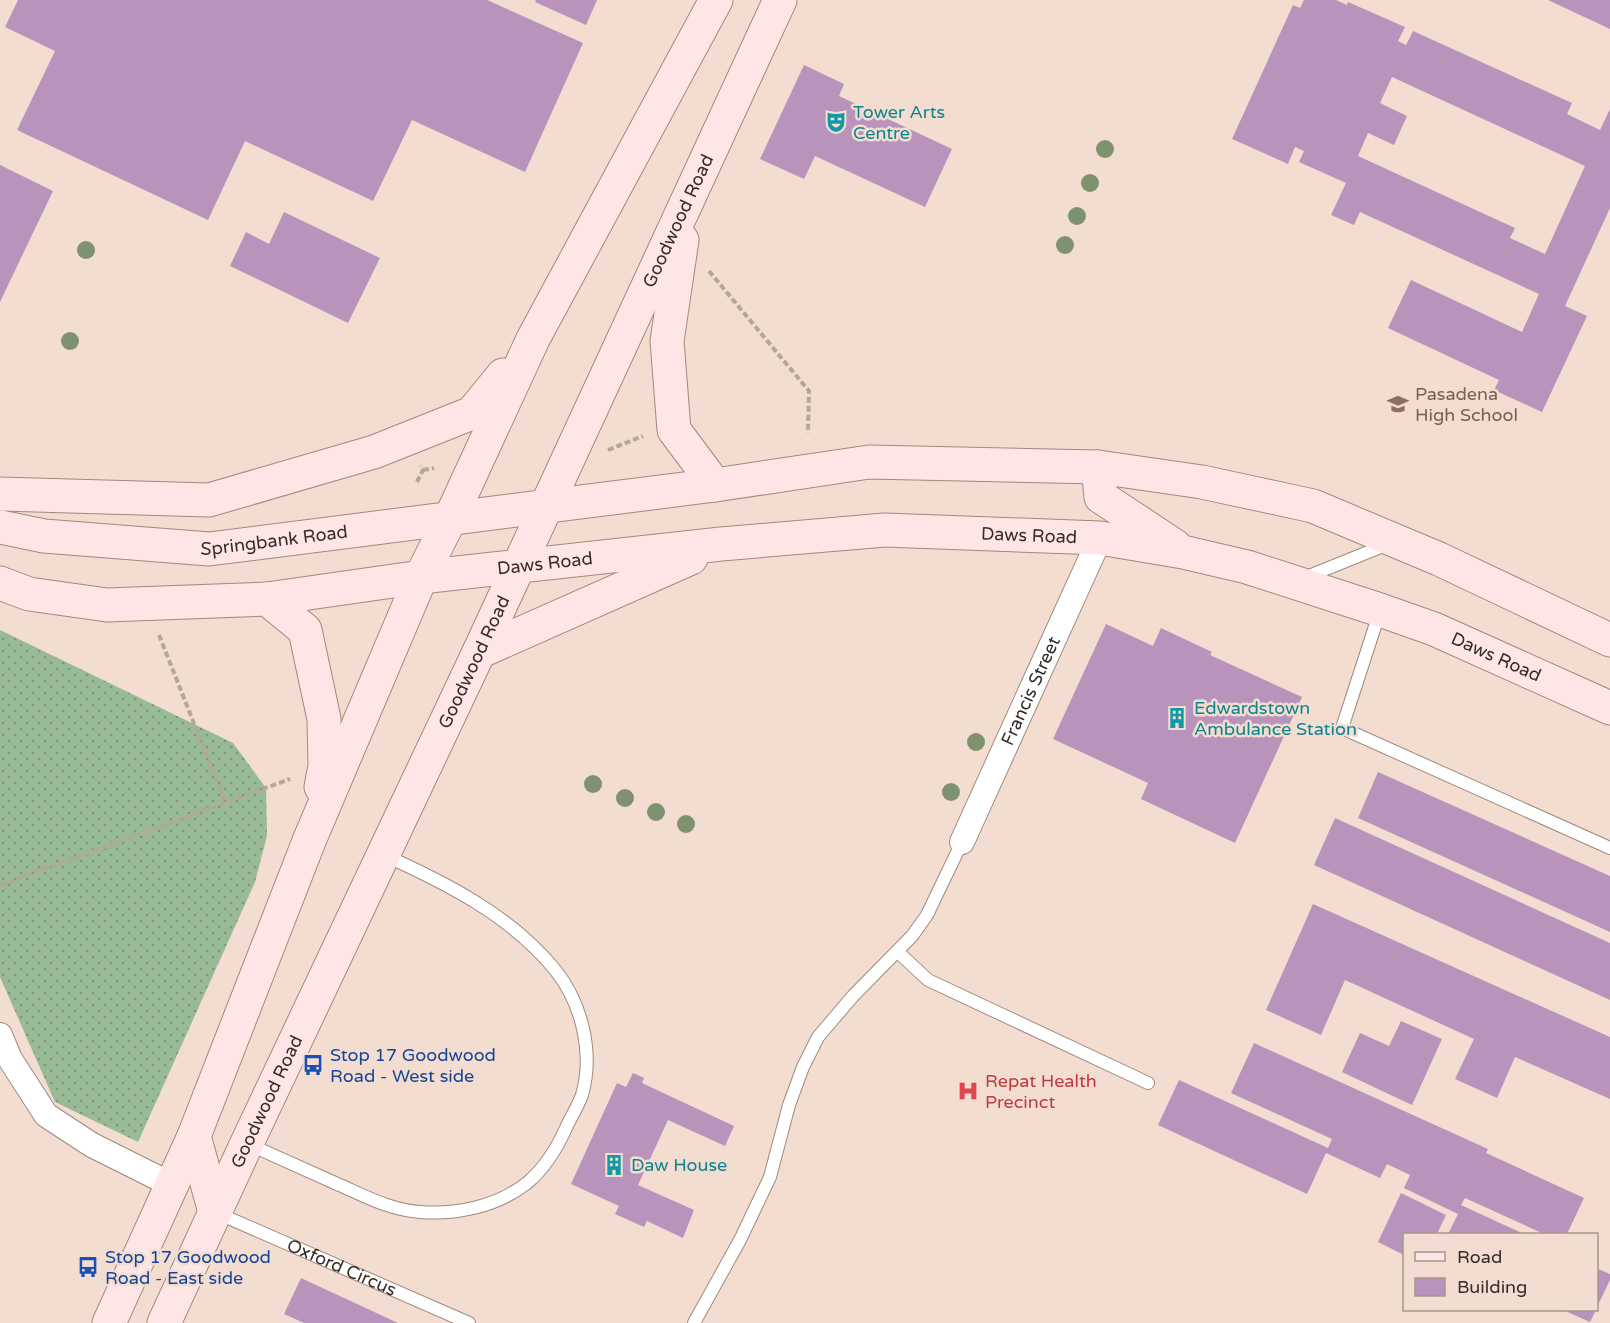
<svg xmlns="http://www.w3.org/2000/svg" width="1610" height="1323" viewBox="0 0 1610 1323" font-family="'Varela Round',sans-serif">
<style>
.grass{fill:url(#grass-dots)}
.building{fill:#b894bc;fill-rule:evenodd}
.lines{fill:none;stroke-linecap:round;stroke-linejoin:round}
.service-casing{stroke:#9e8a7e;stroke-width:14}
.minor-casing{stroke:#9e8a7e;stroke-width:26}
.secondary-casing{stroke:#9e8a7e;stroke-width:35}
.path{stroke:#b6a59b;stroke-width:4;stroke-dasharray:6 3;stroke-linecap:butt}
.service{stroke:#fff;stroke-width:12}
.minor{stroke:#fff;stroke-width:24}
.secondary{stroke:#ffe6e6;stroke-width:33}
.tree{fill:#7e926f}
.labels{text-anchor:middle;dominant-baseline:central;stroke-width:5;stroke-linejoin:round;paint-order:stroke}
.culture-label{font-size:18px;fill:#0d838f;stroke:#f2ddd0;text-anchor:start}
.street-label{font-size:18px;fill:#342c27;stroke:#f2ddd0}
.education-label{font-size:18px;fill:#785e54;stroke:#f2ddd0;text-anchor:start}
.transit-label{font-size:18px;fill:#164399;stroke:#f2ddd0;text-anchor:start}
.health-label{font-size:18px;fill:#be3a42;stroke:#f2ddd0;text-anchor:start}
</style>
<defs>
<pattern id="grass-dots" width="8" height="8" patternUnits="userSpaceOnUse" patternTransform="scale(1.5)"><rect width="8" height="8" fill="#98bb96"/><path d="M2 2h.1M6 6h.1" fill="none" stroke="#7d987a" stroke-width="1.8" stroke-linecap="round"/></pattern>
</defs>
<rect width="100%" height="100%" fill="#f2ddd0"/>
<path class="grass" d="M0,630L233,743L266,788L267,836L255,882L138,1142L55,1102L0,977Z"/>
<g class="building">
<path d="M18,0H487L583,43L525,172L412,120L373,201L245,141L208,220L17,130L55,51L5,27Z"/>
<path d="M536,0H597L586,25L535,2Z"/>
<path d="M1304,0H1336L1347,5L1348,2L1405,27L1398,41L1406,45L1413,31L1572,103L1567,114L1600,130L1610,109V208L1565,306L1587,316L1542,412L1494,390L1499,380L1388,328L1411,280L1522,332L1539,294L1360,212L1354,225L1331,215L1346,183L1299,162L1304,151L1295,147L1288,164L1232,139L1293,5L1300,8ZM1392,77L1585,166L1545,254L1510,238L1515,228L1358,156L1368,133L1394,145L1407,116L1380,103Z"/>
<path d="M1548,0H1610V29Z"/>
<path d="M804,65L844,84L839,96L952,149L925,207L815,156L804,179L760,159Z"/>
<path d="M0,165L53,191L0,302Z"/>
<path d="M284,212L380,258L348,323L230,266L246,232L269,244Z"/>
<path d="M1106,624L1153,646L1161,628L1212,652L1210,655L1302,697L1235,843L1141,799L1148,783L1053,739Z"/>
<path d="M1378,772L1610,876V932L1358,818Z"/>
<path d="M1335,818L1610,943V1000L1314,865Z"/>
<path d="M1313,904L1610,1037V1099L1515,1057L1497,1098L1455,1079L1474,1039L1345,980L1321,1035L1266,1010Z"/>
<path d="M1401,1021L1442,1039L1412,1105L1342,1072L1360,1033L1389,1046Z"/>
<path d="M1254,1043L1488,1149L1486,1153L1584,1198L1567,1234H1544L1465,1198L1461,1205L1524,1234H1448L1458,1214L1404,1188L1410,1175L1387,1164L1380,1178L1326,1153L1307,1194L1158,1125L1179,1080L1328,1148L1332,1139L1231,1093Z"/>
<path d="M633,1073L644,1078L642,1083L734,1126L725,1146L668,1120L638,1185L694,1210L683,1238L647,1221L644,1227L615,1214L619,1206L571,1184L617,1083L626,1087Z"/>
<path d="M1401,1193L1446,1215L1437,1234H1404V1255L1378,1242Z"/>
<path d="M1596,1268L1610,1274V1280L1596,1309Z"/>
<path d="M301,1278L398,1323H304L284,1314Z"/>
<path d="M1563,1310H1596L1590,1322Z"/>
</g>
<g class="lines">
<defs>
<g id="service">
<path d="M1304,578L1388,544"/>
<path d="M1380,611L1342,728L1610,848"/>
<path d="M898,952L928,980L1148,1083"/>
<path d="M248,1144C277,1157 306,1170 335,1183C363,1195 389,1210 420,1212C457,1215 498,1206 527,1183C545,1168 557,1148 566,1128C571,1117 578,1106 582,1095C594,1053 582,1004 556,971C512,916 446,883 384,855"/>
<path id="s1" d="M217,1213L469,1323"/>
<path d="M694,1323L740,1240L770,1177L789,1105L803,1067L818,1037L853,996L912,936L927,915L962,842"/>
</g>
<g id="minor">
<path id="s2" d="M962,842L1100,538"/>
<path d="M0,1035L10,1059L46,1115L92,1145L172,1185"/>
</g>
<g id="secondary">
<path d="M682,240L667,341L674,430L715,485"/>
<path d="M1098,467L1101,497L1175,546"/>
<path d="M0,494L209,500L374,452L472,413L503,375"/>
<path id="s3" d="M0,527L44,536L209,549L715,485L869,462L1098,467L1202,482L1313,506L1439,559L1610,640"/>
<path id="s4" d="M0,583L29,594L107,605L267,599L421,577L721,544L885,530L1100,538L1183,552L1247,567L1380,610L1434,629L1610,708"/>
<path d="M267,599L305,630L324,719L325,766L321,787"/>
<path d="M479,652L691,558"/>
<path d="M194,1136L215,1212"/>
<path d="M109,1323L194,1136L309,841L421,577L451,517L533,339L716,0"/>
<path id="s5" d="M164,1323L247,1143L479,652L780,0"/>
</g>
</defs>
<use href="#service" class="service-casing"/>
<use href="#minor" class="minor-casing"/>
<use href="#secondary" class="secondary-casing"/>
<g class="path">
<path d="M709,271L809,391L808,433"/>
<path d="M608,450L643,436"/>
<path d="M423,470L434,468"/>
<path d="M417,482L423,470L420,466"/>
<path d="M159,635L225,802"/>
<path d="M0,885L290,779"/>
</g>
<use href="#service" class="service"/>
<use href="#minor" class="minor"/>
<use href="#secondary" class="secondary"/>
</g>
<g class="tree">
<circle cx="1105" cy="149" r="9"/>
<circle cx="1090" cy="183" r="9"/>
<circle cx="1077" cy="216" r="9"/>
<circle cx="1065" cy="245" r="9"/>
<circle cx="86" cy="250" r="9"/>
<circle cx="70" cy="341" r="9"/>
<circle cx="976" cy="742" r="9"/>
<circle cx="593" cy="784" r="9"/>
<circle cx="951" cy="792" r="9"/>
<circle cx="625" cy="798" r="9"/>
<circle cx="656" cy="812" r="9"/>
<circle cx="686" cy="824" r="9"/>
</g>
<defs>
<symbol id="theatre-bare" viewBox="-9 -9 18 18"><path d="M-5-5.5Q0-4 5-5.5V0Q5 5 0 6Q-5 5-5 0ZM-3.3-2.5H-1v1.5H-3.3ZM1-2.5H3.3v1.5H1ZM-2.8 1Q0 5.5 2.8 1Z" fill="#0f9aa8" stroke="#f2ddd0" stroke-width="2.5" paint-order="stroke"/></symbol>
<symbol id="school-bare" viewBox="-9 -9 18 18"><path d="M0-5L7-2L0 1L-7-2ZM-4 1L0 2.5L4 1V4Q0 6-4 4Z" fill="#8d6e63" stroke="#f2ddd0" stroke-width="2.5" paint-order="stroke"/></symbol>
<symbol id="building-bare" viewBox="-9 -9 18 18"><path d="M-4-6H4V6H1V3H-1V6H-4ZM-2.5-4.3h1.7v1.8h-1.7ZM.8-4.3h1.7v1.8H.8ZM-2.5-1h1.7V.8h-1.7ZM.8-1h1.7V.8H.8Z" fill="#0f9aa8" stroke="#f2ddd0" stroke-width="2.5" paint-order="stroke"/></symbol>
<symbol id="bus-bare" viewBox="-9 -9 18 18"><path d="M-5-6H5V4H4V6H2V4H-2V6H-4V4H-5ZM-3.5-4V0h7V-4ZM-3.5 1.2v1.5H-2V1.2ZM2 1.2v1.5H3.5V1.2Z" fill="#1a4fb4" stroke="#f2ddd0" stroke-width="2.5" paint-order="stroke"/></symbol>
<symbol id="hospital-bare" viewBox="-9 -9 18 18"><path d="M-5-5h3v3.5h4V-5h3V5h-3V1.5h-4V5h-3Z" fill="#e0444e" stroke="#f2ddd0" stroke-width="2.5" paint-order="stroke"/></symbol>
</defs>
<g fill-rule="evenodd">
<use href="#theatre-bare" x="821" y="107" width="30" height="30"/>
<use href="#school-bare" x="1383" y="389" width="30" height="30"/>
<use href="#building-bare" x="1162" y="703" width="30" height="30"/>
<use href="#bus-bare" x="298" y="1050" width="30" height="30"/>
<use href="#hospital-bare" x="953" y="1076" width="30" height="30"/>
<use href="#building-bare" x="599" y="1150" width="30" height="30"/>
<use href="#bus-bare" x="73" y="1252" width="30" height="30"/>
</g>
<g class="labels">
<g class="culture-label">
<text x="853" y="112">Tower Arts<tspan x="853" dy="21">Centre</tspan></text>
<text x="1194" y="708">Edwardstown<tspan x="1194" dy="21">Ambulance Station</tspan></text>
<text x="631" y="1165">Daw House</text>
</g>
<g class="street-label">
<text stroke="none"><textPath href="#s5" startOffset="1216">Goodwood Road</textPath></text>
<text stroke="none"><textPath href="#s4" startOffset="1036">Daws Road</textPath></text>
<text stroke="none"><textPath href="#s3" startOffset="276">Springbank Road</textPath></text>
<text stroke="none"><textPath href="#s4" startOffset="550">Daws Road</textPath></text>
<text stroke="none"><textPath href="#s4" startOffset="1522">Daws Road</textPath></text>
<text stroke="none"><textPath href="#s5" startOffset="730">Goodwood Road</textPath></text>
<text stroke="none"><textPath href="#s2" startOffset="166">Francis Street</textPath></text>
<text stroke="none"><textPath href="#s5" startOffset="244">Goodwood Road</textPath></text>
<text stroke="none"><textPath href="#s1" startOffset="136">Oxford Circus</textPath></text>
</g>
<g class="education-label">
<text x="1415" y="394">Pasadena<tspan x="1415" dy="21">High School</tspan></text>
</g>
<g class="transit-label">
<text x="330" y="1055">Stop 17 Goodwood<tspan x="330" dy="21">Road - West side</tspan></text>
<text x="105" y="1257">Stop 17 Goodwood<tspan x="105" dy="21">Road - East side</tspan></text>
</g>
<g class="health-label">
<text x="985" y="1081">Repat Health<tspan x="985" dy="21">Precinct</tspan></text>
</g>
</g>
<rect x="1403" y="1233" width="195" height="78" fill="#f2ddd0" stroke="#a6968c" stroke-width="1.5"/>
<rect x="1415" y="1252" width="30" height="9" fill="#ffe6e6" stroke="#a6968c" stroke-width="1.5"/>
<text x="1457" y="1263" font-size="18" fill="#342c27">Road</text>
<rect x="1415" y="1278" width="30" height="18" fill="#b894bc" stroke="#a6968c" stroke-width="1.5"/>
<text x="1457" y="1293" font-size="18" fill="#342c27">Building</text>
</svg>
